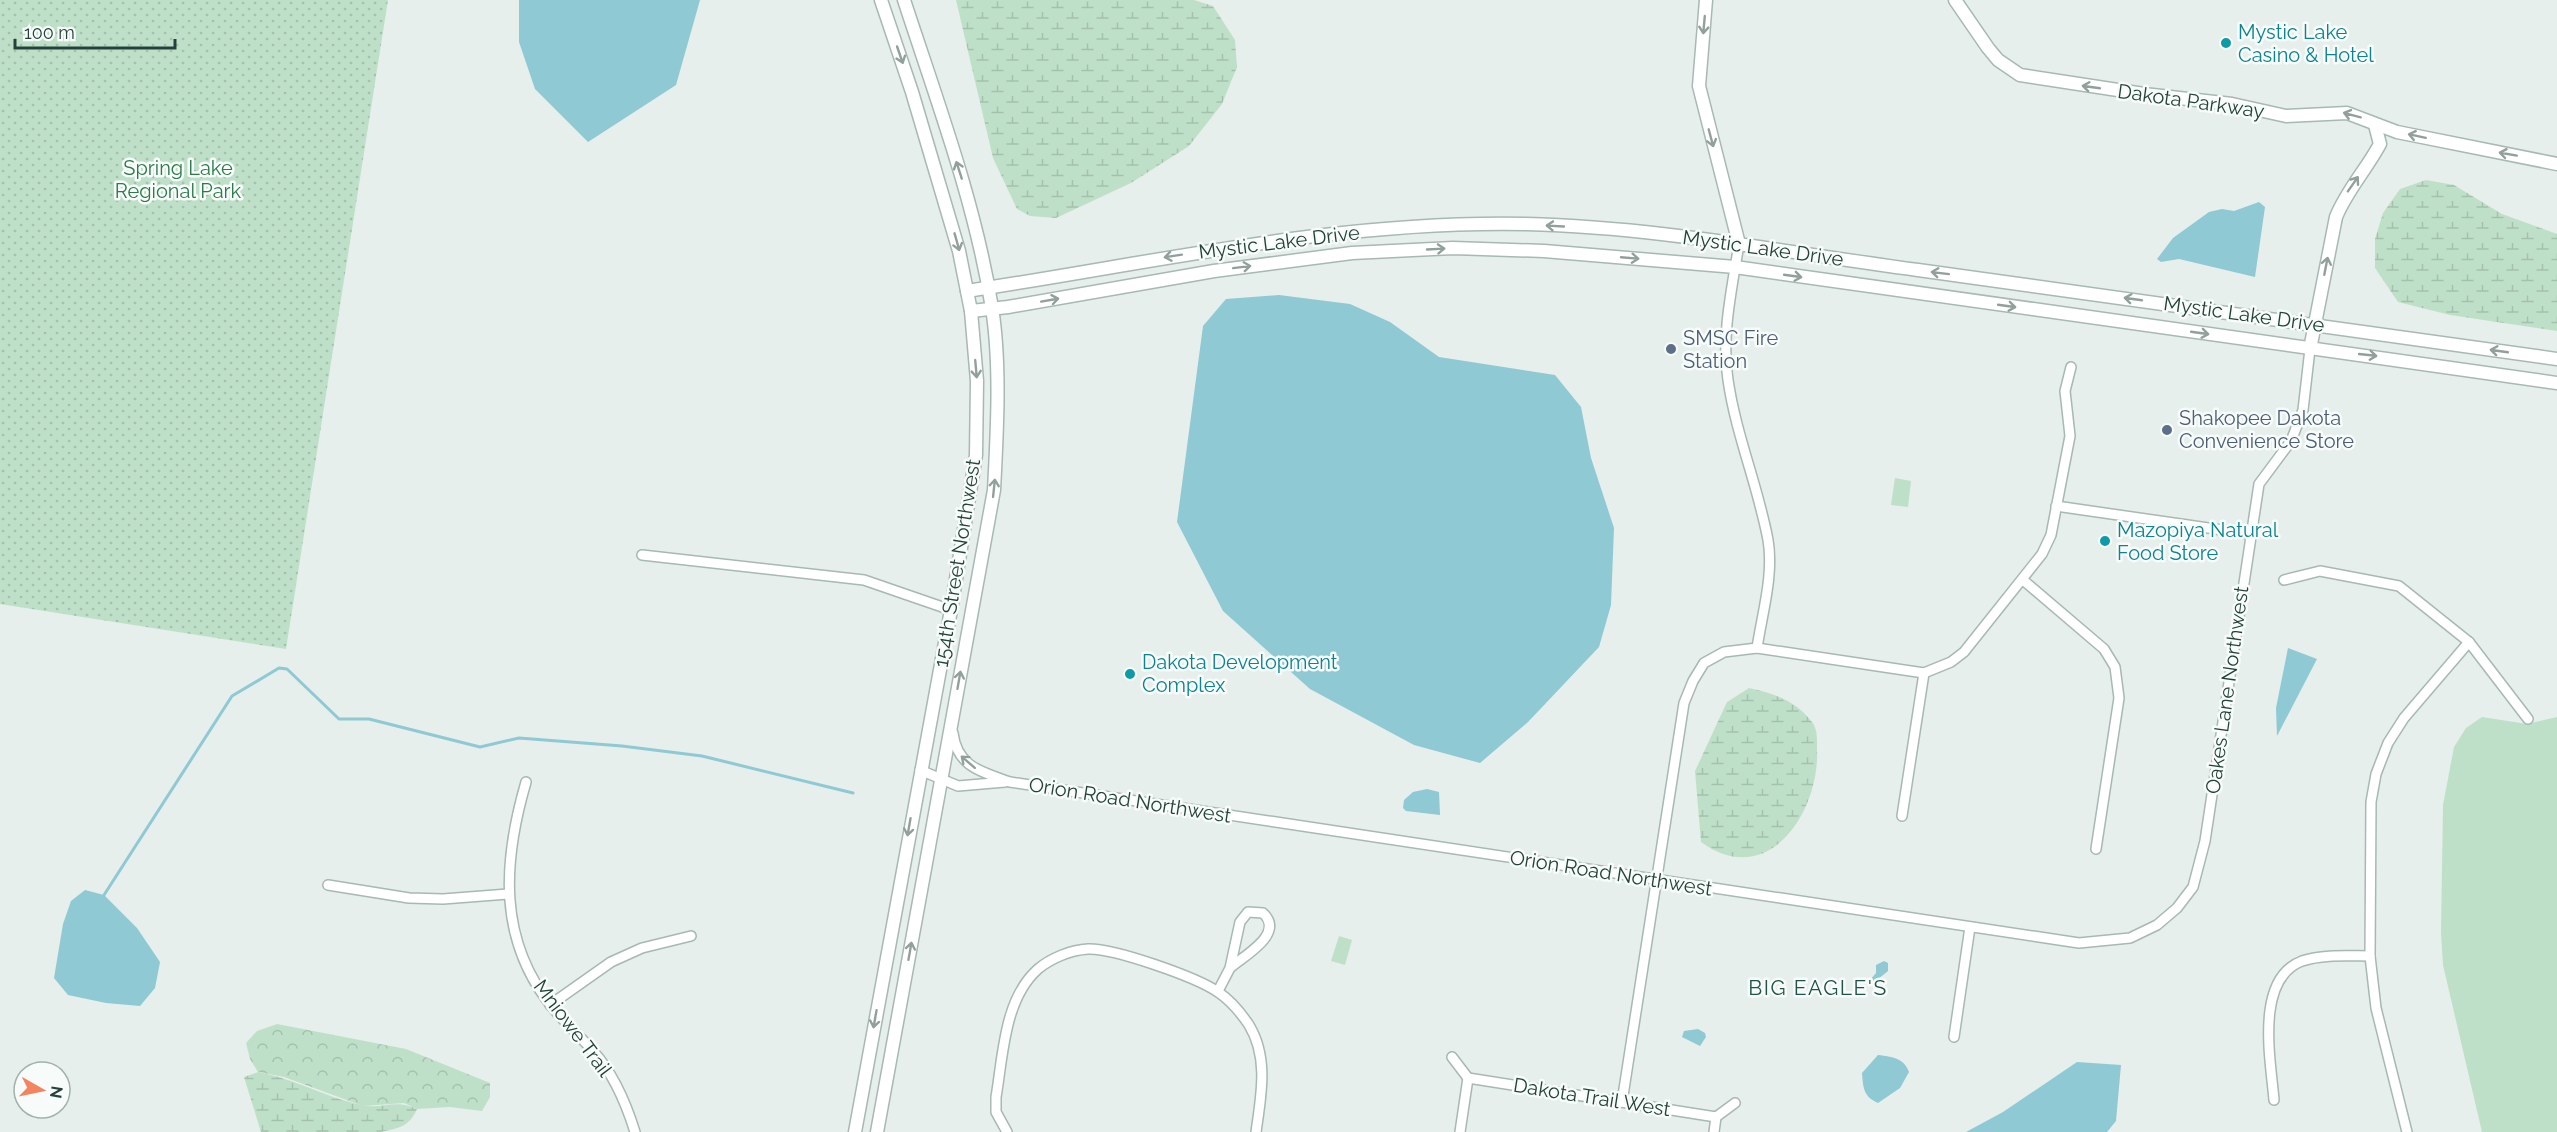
<svg xmlns="http://www.w3.org/2000/svg" width="2557" height="1132" viewBox="0 0 2557 1132" font-family="Raleway,sans-serif">
<style>
.grass{fill:#bfe0c8}
.forest{fill:url(#forest-crowns)}
.wetland{fill:url(#wetland-marsh)}
.park{fill:url(#park-dots)}
.water{fill:#8ec9d4}
.lines{fill:none;stroke-linecap:round;stroke-linejoin:round}
.stream{stroke:#8ec9d4;stroke-width:3}
.minor-casing{stroke:#a8b8b2;stroke-width:12}
.tertiary-casing{stroke:#a8b8b2;stroke-width:15}
.minor{stroke:#fff;stroke-width:9}
.tertiary{stroke:#fff;stroke-width:12}
.oneway{stroke:#92a09c}
.culture-dot{fill:#0f9aa8;stroke:#f7fbf9;stroke-width:2}
.service-dot{fill:#5c6f8a;stroke:#f7fbf9;stroke-width:2}
.labels{text-anchor:middle;dominant-baseline:central;stroke-width:5;stroke-linejoin:round;paint-order:stroke}
.culture-label{font-size:20px;fill:#0d838f;stroke:#f7fbf9;text-anchor:start}
.street-label{font-size:20px;fill:#24423a;stroke:#f7fbf9}
.park-label{font-size:20px;fill:#2d7a4b;stroke:#f7fbf9}
.service-label{font-size:20px;fill:#4e5e75;stroke:#f7fbf9;text-anchor:start}
.neighbourhood-label{font-size:21px;letter-spacing:1.5px;fill:#1f5548;stroke:#f7fbf9}
</style>
<defs>
<pattern id="forest-crowns" width="20" height="18" patternUnits="userSpaceOnUse" patternTransform="scale(1.5)"><rect width="20" height="18" fill="#bfe0c8"/><path d="M2 6a3 3 0 1 1 6 0M12 15a3 3 0 1 1 6 0" fill="none" stroke="#a4c1ad"/></pattern>
<pattern id="wetland-marsh" width="20" height="14" patternUnits="userSpaceOnUse" patternTransform="scale(1.5)"><rect width="20" height="14" fill="#bfe0c8"/><path d="M1 5h8M5 5V1M11 12h8M15 12V8" fill="none" stroke="#a4c1ad"/></pattern>
<pattern id="park-dots" width="8" height="8" patternUnits="userSpaceOnUse" patternTransform="scale(1.5)"><rect width="8" height="8" fill="#bfe0c8"/><path d="M2 2h.1M6 6h.1" fill="none" stroke="#a4c1ad" stroke-width="1.8" stroke-linecap="round"/></pattern>
</defs>
<rect width="100%" height="100%" fill="#e6efeb"/>
<g class="grass">
<path d="M1895,478L1911,481L1908,507L1891,505Z"/>
<path d="M2482,717L2527,724L2557,717V1132H2482L2443,965L2441,933L2443,805L2454,747L2466,728Z"/>
<path d="M1339,936L1352,940L1345,965L1331,961Z"/>
</g>
<path class="forest" d="M277,1024L406,1049L490,1083V1097L482,1111L450,1107L417,1109L404,1103L363,1106L284,1077L258,1072L250,1059L246,1043L257,1031Z"/>
<g class="wetland">
<path d="M956,0H1194L1213,6L1235,40L1237,67L1222,104L1189,146L1131,183L1056,218L1030,216L1017,209L993,158Z"/>
<path d="M2426,180L2454,185L2502,214L2557,234V331L2450,315L2398,302L2375,268V239L2383,213L2400,189Z"/>
<path d="M1749,688C1775,694 1795,700 1812,722C1818,730 1817,740 1817,749C1820,812 1768,891 1701,842L1695,771L1727,702Z"/>
<path d="M258,1072C296,1079 327,1098 362,1105C383,1110 394,1098 417,1109C409,1127 399,1128 381,1132H261L244,1077Z"/>
</g>
<path class="park" d="M0,0H388L286,649L0,604Z"/>
<g class="water">
<path d="M519,0H700L676,85L588,142L535,89L519,42Z"/>
<path d="M2259,202L2265,207L2255,277L2179,259L2161,262L2157,259L2173,238L2209,212L2222,209L2234,211Z"/>
<path d="M1279,295L1350,304L1390,322L1439,357L1555,375L1581,407L1591,458L1614,528L1611,605L1599,647L1528,722L1480,763L1414,745L1310,689L1223,611L1177,522L1203,326L1226,299Z"/>
<path d="M2288,648L2317,659L2277,736L2276,708Z"/>
<path d="M1427,789L1439,792L1440,815L1406,811L1403,808L1404,800L1413,792Z"/>
<path d="M85,890L104,895L137,928L160,962L155,988L140,1006L106,1003L68,995L54,978L63,924L71,901Z"/>
<path d="M1884,961L1888,963V971L1872,984L1871,979L1876,973V965Z"/>
<path d="M1698,1029L1705,1033L1706,1037L1700,1046L1682,1037L1684,1031Z"/>
<path d="M1878,1055C1893,1057 1904,1058 1909,1072L1900,1088L1878,1103C1864,1097 1863,1088 1862,1073Z"/>
<path d="M2077,1062L2121,1065L2116,1121L2107,1132H1966L2003,1112Z"/>
</g>
<g class="lines">
<path class="stream" d="M104,895L232,696L279,668L287,669L339,719H369L480,747L519,738L622,746L702,756L853,793"/>
<defs>
<g id="minor">
<path d="M1739,244C1732,288 1721,336 1728,380C1736,435 1758,486 1768,540C1774,575 1762,614 1757,648"/>
<path d="M2056,506L2250,534"/>
<path d="M642,555L864,580L951,610"/>
<path d="M2023,580L2104,649L2115,667L2119,698L2096,849"/>
<path d="M2284,580L2320,571L2399,586L2469,642L2528,719"/>
<path d="M953,733C957,767 982,772 1010,782L2079,943L2130,938L2157,925L2177,908L2193,887L2205,841L2259,484L2291,441L2303,410L2310,349"/>
<path d="M920,770L958,786L1005,782"/>
<path d="M526,782C503,861 497,940 553,1008C565,1023 580,1036 593,1051C614,1074 626,1103 635,1132"/>
<path d="M1902,816L1924,673"/>
<path d="M328,885L409,898L443,899L508,894"/>
<path d="M1218,991L1230,968L1240,922L1248,912L1263,913C1285,934 1245,955 1230,968"/>
<path d="M550,1005L611,962L642,948L691,936"/>
<path d="M1954,1037L1970,927"/>
<path d="M1452,1057L1468,1078"/>
<path d="M1468,1078L1716,1117"/>
<path d="M2274,1100C2271,1062 2254,979 2302,961C2323,954 2348,956 2370,956"/>
<path d="M1622,1102L1684,703L1693,681L1704,663L1724,652L1757,648L1924,673L1951,662L1964,652L2042,554L2051,535L2070,436L2065,391L2071,367"/>
<path d="M1716,1117L1735,1103"/>
<path d="M1007,1132L996,1112V1097C1003,1056 1004,999 1038,969C1051,958 1071,950 1088,949C1114,948 1196,977 1218,992C1230,1000 1241,1013 1249,1025C1269,1058 1261,1096 1256,1132"/>
<path d="M1460,1132L1468,1078"/>
<path d="M1714,1132L1716,1117"/>
<path d="M2407,1132L2376,1008L2370,956L2371,802L2376,774L2388,743L2404,718L2469,642"/>
</g>
<g id="tertiary">
<path d="M1706,0L1699,86L1739,244"/>
<path d="M1955,0L1988,48L1998,60L2020,75L2144,94L2232,104L2286,116L2347,113L2397,132L2557,164"/>
<path d="M967,291C1153,263 1337,220 1526,224C1658,227 1788,253 1918,270C2131,299 2344,329 2557,359"/>
<path d="M971,311L1008,307L1214,271L1352,253L1453,248L1544,251L1735,267L2557,383"/>
<path d="M2310,349L2336,217C2347,190 2366,170 2380,144L2375,125"/>
<path d="M855,1132L951,610L976,455L977,381L971,311L959,251L912,92L881,0"/>
<path d="M877,1132L994,490C997,433 1001,365 992,308C975,202 937,101 904,0"/>
</g>
</defs>
<use href="#minor" class="minor-casing"/>
<use href="#tertiary" class="tertiary-casing"/>
<use href="#minor" class="minor"/>
<use href="#tertiary" class="tertiary"/>
</g>
<defs><path id="oneway-shaft" d="M-6 0H5M1.5-3L5.5 0L1.5 3" fill="none" stroke-width="1.6" stroke-linecap="round" stroke-linejoin="round" transform="scale(1.5)"/></defs>
<g class="oneway">
<use href="#oneway-shaft" transform="translate(1704 25) rotate(95)"/>
<use href="#oneway-shaft" transform="translate(900 55) rotate(71)"/>
<use href="#oneway-shaft" transform="translate(2091 87) rotate(-172)"/>
<use href="#oneway-shaft" transform="translate(2352 115) rotate(-165)"/>
<use href="#oneway-shaft" transform="translate(2417 136) rotate(-168)"/>
<use href="#oneway-shaft" transform="translate(1711 138) rotate(75)"/>
<use href="#oneway-shaft" transform="translate(2508 154) rotate(-170)"/>
<use href="#oneway-shaft" transform="translate(959 170) rotate(-108)"/>
<use href="#oneway-shaft" transform="translate(2353 184) rotate(-55)"/>
<use href="#oneway-shaft" transform="translate(1555 226) rotate(-177)"/>
<use href="#oneway-shaft" transform="translate(957 242) rotate(74)"/>
<use href="#oneway-shaft" transform="translate(1436 249) rotate(-3)"/>
<use href="#oneway-shaft" transform="translate(1173 256) rotate(171)"/>
<use href="#oneway-shaft" transform="translate(1630 258) rotate(5)"/>
<use href="#oneway-shaft" transform="translate(2326 266) rotate(-79)"/>
<use href="#oneway-shaft" transform="translate(1242 267) rotate(-7)"/>
<use href="#oneway-shaft" transform="translate(1940 273) rotate(-173)"/>
<use href="#oneway-shaft" transform="translate(1793 276) rotate(8)"/>
<use href="#oneway-shaft" transform="translate(2133 299) rotate(-172)"/>
<use href="#oneway-shaft" transform="translate(1050 300) rotate(-10)"/>
<use href="#oneway-shaft" transform="translate(2007 306) rotate(8)"/>
<use href="#oneway-shaft" transform="translate(2200 333) rotate(8)"/>
<use href="#oneway-shaft" transform="translate(2499 351) rotate(-172)"/>
<use href="#oneway-shaft" transform="translate(2368 355) rotate(6)"/>
<use href="#oneway-shaft" transform="translate(976 369) rotate(85)"/>
<use href="#oneway-shaft" transform="translate(994 488) rotate(-84)"/>
<use href="#oneway-shaft" transform="translate(959 680) rotate(-80)"/>
<use href="#oneway-shaft" transform="translate(968 762) rotate(-139)"/>
<use href="#oneway-shaft" transform="translate(909 827) rotate(100)"/>
<use href="#oneway-shaft" transform="translate(910 951) rotate(-80)"/>
<use href="#oneway-shaft" transform="translate(875 1019) rotate(100)"/>
</g>
<g class="culture-dot">
<circle cx="2226" cy="43" r="6"/>
<circle cx="2105" cy="541" r="6"/>
<circle cx="1130" cy="674" r="6"/>
</g>
<g class="service-dot">
<circle cx="1671" cy="349" r="6"/>
<circle cx="2167" cy="430" r="6"/>
</g>
<g class="labels">
<g class="culture-label">
<text x="2238" y="32">Mystic Lake<tspan x="2238" dy="23">Casino &amp; Hotel</tspan></text>
<text x="2117" y="530">Mazopiya Natural<tspan x="2117" dy="23">Food Store</tspan></text>
<text x="1142" y="662">Dakota Development<tspan x="1142" dy="23">Complex</tspan></text>
</g>
<g class="street-label">
<text transform="translate(2191 101) rotate(8)">Dakota Parkway</text>
<text transform="translate(1279 242) rotate(-7)">Mystic Lake Drive</text>
<text transform="translate(1763 248) rotate(8)">Mystic Lake Drive</text>
<text transform="translate(2244 314) rotate(8)">Mystic Lake Drive</text>
<text transform="translate(957 563) rotate(-81)">154th Street Northwest</text>
<text transform="translate(2227 690) rotate(-82)">Oakes Lane Northwest</text>
<text transform="translate(1130 800) rotate(9)">Orion Road Northwest</text>
<text transform="translate(1611 873) rotate(9)">Orion Road Northwest</text>
<text transform="translate(573 1028) rotate(53)">Mniowe Trail</text>
<text transform="translate(1592 1097) rotate(9)">Dakota Trail West</text>
</g>
<g class="park-label">
<text x="178" y="168">Spring Lake<tspan x="178" dy="23">Regional Park</tspan></text>
</g>
<g class="service-label">
<text x="1683" y="338">SMSC Fire<tspan x="1683" dy="23">Station</tspan></text>
<text x="2179" y="418">Shakopee Dakota<tspan x="2179" dy="23">Convenience Store</tspan></text>
</g>
<g class="neighbourhood-label">
<text x="1818" y="987">BIG EAGLE'S</text>
</g>
</g>
<g transform="translate(42 1090) rotate(99)"><circle r="28" fill="#f7fbf9" stroke="#a3b1ad" stroke-width="1.5"/>
<path d="M0-4.5L10 22L0 15L-10 22Z" fill="#f4845f"/>
<text y="-9" font-size="16" font-weight="bold" text-anchor="middle" fill="#24423a">N</text>
</g>
<path d="M15 39v9h160v-9" fill="none" stroke="#24423a" stroke-width="3"/>
<text x="24" y="39" font-size="18" fill="#24423a" stroke="#f7fbf9" stroke-width="4.5" paint-order="stroke">100 m</text>
</svg>
